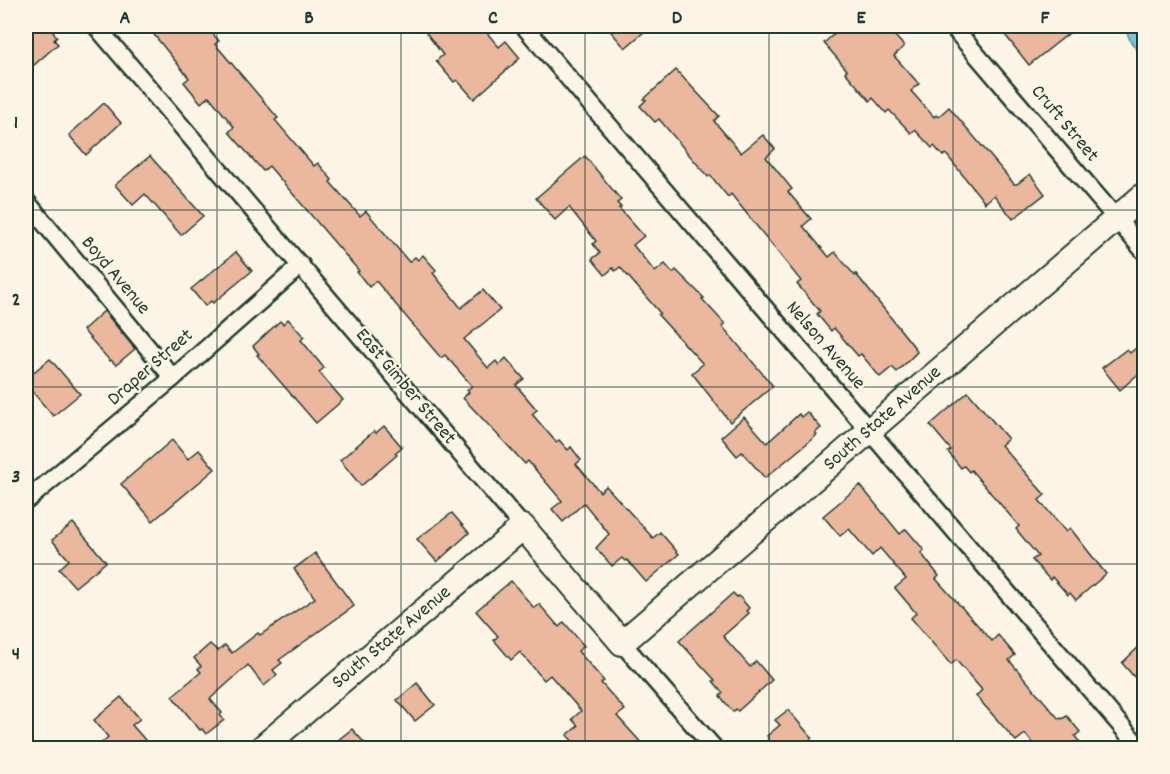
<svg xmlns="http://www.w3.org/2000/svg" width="1170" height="774" viewBox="0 0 1170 774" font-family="Dekko,sans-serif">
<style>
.water{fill:#79c5d9;stroke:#558f97;stroke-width:1.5}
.building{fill:#ebb79d;stroke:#1f3d34;stroke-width:1.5}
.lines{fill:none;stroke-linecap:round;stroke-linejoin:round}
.street-casing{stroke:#1f3d34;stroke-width:21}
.secondary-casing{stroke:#1f3d34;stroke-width:28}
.street{stroke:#fcf5e5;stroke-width:16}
.secondary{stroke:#fcf5e5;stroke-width:24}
.grid{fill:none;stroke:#1f3d34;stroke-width:1.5;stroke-opacity:0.55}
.labels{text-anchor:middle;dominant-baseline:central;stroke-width:5;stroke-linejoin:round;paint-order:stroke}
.street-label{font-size:20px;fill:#1f3d34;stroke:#fcf5e5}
.neatline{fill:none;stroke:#1f3d34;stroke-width:2}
.grid-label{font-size:20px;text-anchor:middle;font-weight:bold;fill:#1f3d34}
</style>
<rect width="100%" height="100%" fill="#fcf5e5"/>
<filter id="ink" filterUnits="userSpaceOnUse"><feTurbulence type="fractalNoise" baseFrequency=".0167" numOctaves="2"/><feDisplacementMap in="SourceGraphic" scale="12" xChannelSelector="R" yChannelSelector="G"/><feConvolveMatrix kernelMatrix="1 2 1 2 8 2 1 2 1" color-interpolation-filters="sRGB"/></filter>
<g filter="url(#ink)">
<path class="water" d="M1124,26H1135L1144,40V59L1131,42Z"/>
<g class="building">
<path d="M26,26H48L57,37L54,40L58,44L26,72Z"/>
<path d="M147,26H206L219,41L215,44L278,118L275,120L314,166L318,163L332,180L330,182L360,216L366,211L409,262L415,257L418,260L423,255L436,270L433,273L461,308L483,290L500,310L464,339L488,368L496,361L499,365L506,358L524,379L516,385L537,410L532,414L556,442L559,440L568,450L571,447L581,460L576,464L600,492L606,486L653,538L660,532L679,554L646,582L627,560L625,561L622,558L612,566L596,548L609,534L584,503L563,522L552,509L562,501L528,461L525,464L463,398L469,392L467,390L472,386L445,355L441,358L376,281L369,287L357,272L359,271L269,166L263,171L229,132L234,127L209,96L201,103L184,82L189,78Z"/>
<path d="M421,26H469L474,32L481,26L499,47L506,41L520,58L474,99L457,80L454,82L436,61L443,55Z"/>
<path d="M606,26H651L625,48Z"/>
<path d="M827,26H886L904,46L894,56L919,84L911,91L934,117L936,115L938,117L949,107L1014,184H1017L1030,174L1045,194L1013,219L994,195L985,203L946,154L943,156L934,146L932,148L915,130L911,133L889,110L886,113L873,98L870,101L845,72L847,70L824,43L834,34Z"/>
<path d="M998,26H1078L1029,65Z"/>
<path d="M676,70L719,116L714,121L741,153L763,135L775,149L766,157L792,189L788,192L811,219L803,226L829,257L835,252L855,276L856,274L915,348L917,352L897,372L892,367L880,377L861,354L858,356L834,328L831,331L817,314L820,311L797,284L801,281L731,194L728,197L710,175L708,177L659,119L655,122L640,106L646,100L644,99Z"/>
<path d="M104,103L121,123L86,155L69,135Z"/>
<path d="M150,156L203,216L181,235L145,194L133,205L115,185Z"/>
<path d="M585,156L621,200L617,203L621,207L619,208L644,236L633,245L655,272L665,264L673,273L676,270L704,298L702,299L725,324L722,326L773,386L730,422L692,373L703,364L658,315L660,313L620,267L615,271L613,268L605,275L592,259L600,253L593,244L596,241L569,207L555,220L536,198Z"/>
<path d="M236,252L252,271L213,303L211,301L205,306L191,289Z"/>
<path d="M104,311L135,349L116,365L111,360L110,361L83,330Z"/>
<path d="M288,319L304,337L301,340L324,368L319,372L343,400L316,423L257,355L259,354L253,346L280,321L283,324Z"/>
<path d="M1136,348L1144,358V369L1120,390L1102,368L1127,349L1130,353Z"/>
<path d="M50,359L80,394L53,416L26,384L32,378L30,375Z"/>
<path d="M968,392L1008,439L1001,445L1045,495L1039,500L1066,532L1070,528L1106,574L1076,600L1070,593L1068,595L1052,577L1050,580L1032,560L1038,556L1016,529L1019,526L971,470L969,472L964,466L961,468L948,452L951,450L930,425Z"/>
<path d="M807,412L821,428L815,433L817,435L765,478L742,452L737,456L721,437L744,417L767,443L799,414L801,417Z"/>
<path d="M384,426L402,447L395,453L397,455L361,486L340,460L374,431L376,433Z"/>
<path d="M172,440L188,459L199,450L215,469L153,521L121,484Z"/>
<path d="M860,485L900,534L906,529L924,550L921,553L939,576L936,579L992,641L998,635L1015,655L1009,660L1059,719L1060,718L1062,719L1067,716L1080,732L1075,736L1083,748H1037L1025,734L1016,741L976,696L982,690L956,660L951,665L911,618L916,613L895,588L906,579L880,548L872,556L849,529L840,536L823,516Z"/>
<path d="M452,513L469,533L437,562L417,539Z"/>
<path d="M73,523L106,562L75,587L59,569L69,560L52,540Z"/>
<path d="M315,553L354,606L279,660L282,663L273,670L277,675L264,686L248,665L210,699L222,713L220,715L224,720L206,734L202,729L200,730L172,696L201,672L198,669L201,666L194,658L210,644L218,651L225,645L232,653L258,633L260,635L315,598L294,569Z"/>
<path d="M511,581L534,608L539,604L559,627L564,622L584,646L578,651L604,681L601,683L625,710L617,716L646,748H579L567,735L578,726L572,719L581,711L550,675L544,680L520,652L511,660L494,640L498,636L476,611Z"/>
<path d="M733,593L737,597L739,596L749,608L746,611L749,613L723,636L750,667L756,661L772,680L738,711L736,709L733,712L720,696L723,693L713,681L715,680L679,641Z"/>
<path d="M1144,642V688L1122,663Z"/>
<path d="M417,683L435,705L415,721L397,700Z"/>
<path d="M121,697L140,719L132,725L152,748H96L108,737L94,720Z"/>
<path d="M788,710L812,738L799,748H758L769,739L767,736L780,725L775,720Z"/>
<path d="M352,729L369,748H328Z"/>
</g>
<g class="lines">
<defs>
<g id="street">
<path d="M96,26L523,527"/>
<path d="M524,26L1140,748"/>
<path d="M952,26L1144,251"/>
<path d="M26,201L173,378"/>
<path d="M26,501L173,378L301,265"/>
<path d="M622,643L714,748"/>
</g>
<path id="secondary" d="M262,748L523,527L622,643L1144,195"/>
</defs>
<use href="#street" class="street-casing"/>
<use href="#secondary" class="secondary-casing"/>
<use href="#street" class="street"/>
<use href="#secondary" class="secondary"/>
</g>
</g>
<path class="grid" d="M217,26V748M401,26V748M585,26V748M769,26V748M953,26V748M26,210H1144M26,387H1144M26,564H1144"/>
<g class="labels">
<g class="street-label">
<text transform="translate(1064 124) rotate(50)">Cruft Street</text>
<text transform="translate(115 276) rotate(50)">Boyd Avenue</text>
<text transform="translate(825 346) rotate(49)">Nelson Avenue</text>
<text transform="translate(151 368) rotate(-41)">Draper Street</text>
<text transform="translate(405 387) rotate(50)">East Gimber Street</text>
<text transform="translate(883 419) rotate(-41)">South State Avenue</text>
<text transform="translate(392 638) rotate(-40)">South State Avenue</text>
</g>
</g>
<rect width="1170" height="774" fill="none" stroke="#fcf5e5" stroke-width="66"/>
<rect x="33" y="33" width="1104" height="708" class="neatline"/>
<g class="grid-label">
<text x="125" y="23">A</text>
<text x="309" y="23">B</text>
<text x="493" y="23">C</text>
<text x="677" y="23">D</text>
<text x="861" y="23">E</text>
<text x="1045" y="23">F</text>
<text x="16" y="128">1</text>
<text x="16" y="305">2</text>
<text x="16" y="482">3</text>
<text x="16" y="659">4</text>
</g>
</svg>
